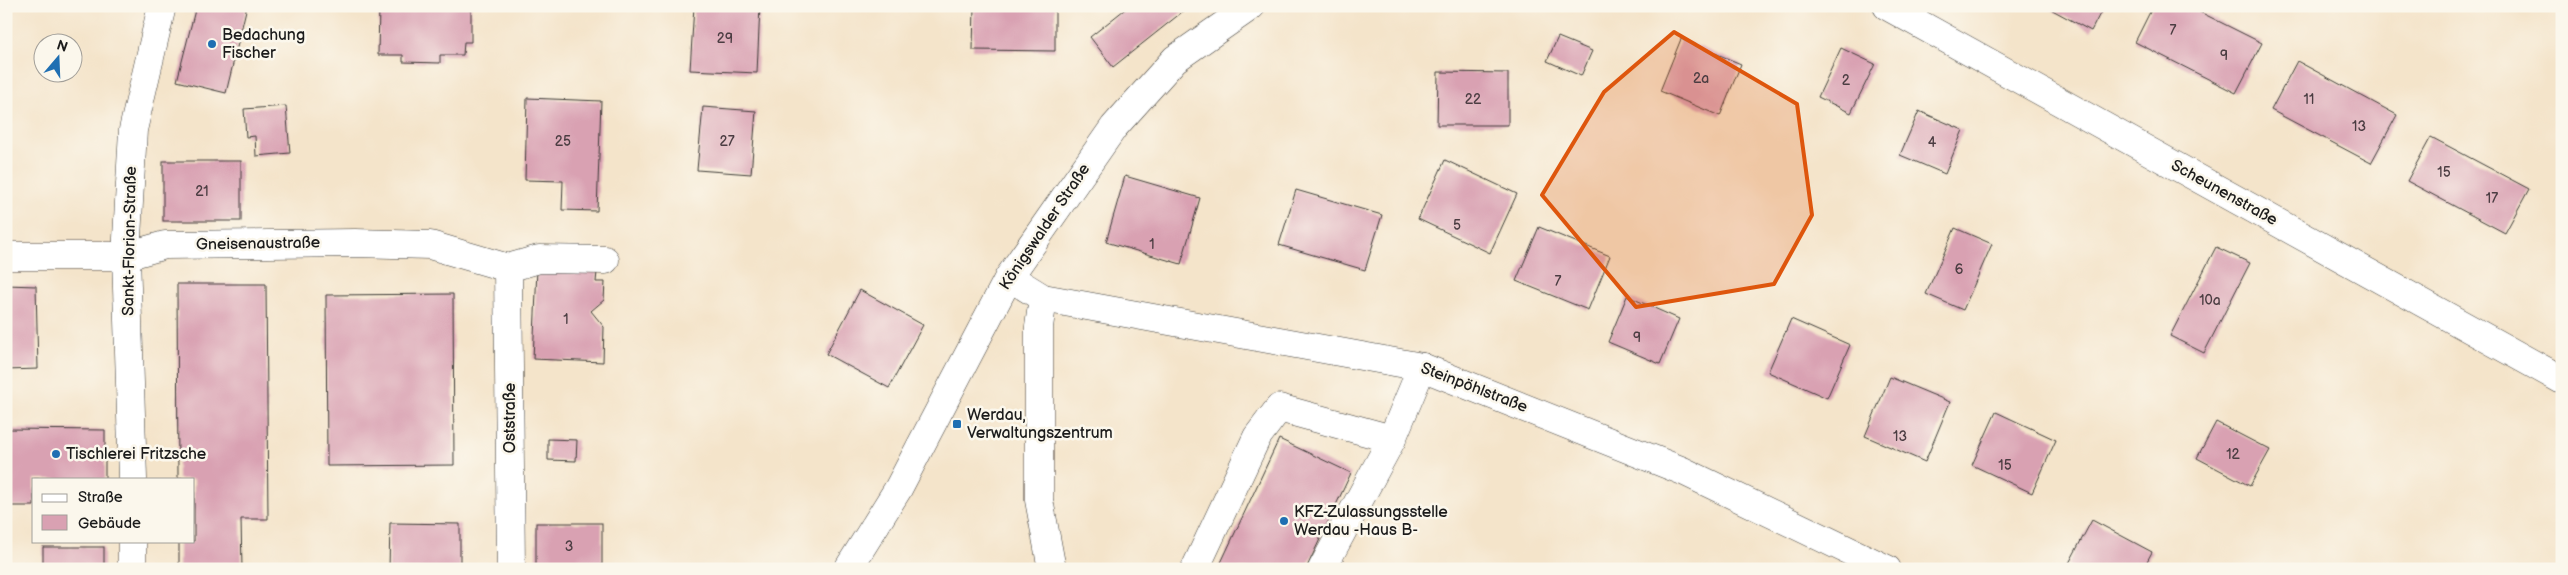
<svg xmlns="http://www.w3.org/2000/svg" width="2568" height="575" viewBox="0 0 2568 575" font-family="'Balsamiq Sans',sans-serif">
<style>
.building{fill:#d9a1b2}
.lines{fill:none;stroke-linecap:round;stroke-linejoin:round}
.minor-casing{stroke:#3c3a36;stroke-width:29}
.minor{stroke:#fff;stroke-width:28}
.marked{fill:#de560d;fill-opacity:0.2;stroke:#de560d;stroke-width:4;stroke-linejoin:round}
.poi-dot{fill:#1f6fb2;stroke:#fbf7ec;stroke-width:2}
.labels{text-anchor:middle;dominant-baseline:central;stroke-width:5;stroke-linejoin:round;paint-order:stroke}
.number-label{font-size:14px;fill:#4b3d42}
.poi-label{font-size:16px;fill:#1c1c1c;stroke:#fbf7ec;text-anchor:start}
.street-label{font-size:16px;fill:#1c1c1c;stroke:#fbf7ec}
</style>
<rect width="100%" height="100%" fill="#fbf7ec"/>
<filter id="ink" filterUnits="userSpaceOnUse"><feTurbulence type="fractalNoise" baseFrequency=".02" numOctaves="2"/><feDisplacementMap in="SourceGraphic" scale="10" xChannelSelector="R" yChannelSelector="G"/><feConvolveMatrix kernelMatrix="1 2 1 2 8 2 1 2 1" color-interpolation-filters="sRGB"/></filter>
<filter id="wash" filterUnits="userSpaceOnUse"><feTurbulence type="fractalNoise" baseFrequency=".0096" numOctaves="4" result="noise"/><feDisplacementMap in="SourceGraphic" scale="20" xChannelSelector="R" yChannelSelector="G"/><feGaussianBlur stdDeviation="1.12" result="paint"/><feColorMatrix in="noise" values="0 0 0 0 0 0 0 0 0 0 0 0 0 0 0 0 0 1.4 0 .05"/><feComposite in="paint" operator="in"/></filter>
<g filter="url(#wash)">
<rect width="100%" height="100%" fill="#f4e4ca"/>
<g id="blocks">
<g class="building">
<path d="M196,6H247L226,93L177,81Z"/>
<path d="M379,6H471V42H464L463,55H440V63L403,62V55H378Z"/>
<path d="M694,6H760L757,73L690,70Z"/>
<path d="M974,6H1055V51L973,50Z"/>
<path d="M1129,6H1184L1186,9L1113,67L1090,37Z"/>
<path d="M2045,6H2104L2091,31Z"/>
<path d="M2153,6H2188L2262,43L2236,93L2135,42Z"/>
<path d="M1558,37L1592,51L1581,76L1547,61Z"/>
<path d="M1681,39L1741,64L1720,116L1660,91Z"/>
<path d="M1841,48L1875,64L1851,113L1818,97Z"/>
<path d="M2297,61L2397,115L2371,163L2271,110Z"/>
<path d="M1438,72L1508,73V125H1437Z"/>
<path d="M527,98L601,101L597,211L562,210L563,181L525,180Z"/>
<path d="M286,106L290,153L256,156L255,136L246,137L244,109Z"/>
<path d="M703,107L756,111L751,174L697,170Z"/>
<path d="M1919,111L1963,130L1945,174L1900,155Z"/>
<path d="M2431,137L2529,189L2505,233L2407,181Z"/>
<path d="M1445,160L1517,194L1490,253L1418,219Z"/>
<rect x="163" y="161" width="78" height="60"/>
<path d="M1125,176L1200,198L1181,264L1106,242Z"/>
<path d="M1296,190L1382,215L1365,270L1279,245Z"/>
<path d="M1539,227L1610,256L1588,310L1516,281Z"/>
<path d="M1955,228L1992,244L1963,310L1926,294Z"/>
<path d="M2216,247L2250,263L2204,353L2170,336Z"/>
<path d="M537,269L597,272L596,282H605L604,300L591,311L604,327L603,362L533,359Z"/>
<path d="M177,284H266L268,519H241L242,569H179V541H194V479H178Z"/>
<path d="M6,285L36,286L38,369L6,370Z"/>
<path d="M860,290L923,325L889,388L826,354Z"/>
<path d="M453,294L454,465L327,466L326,295Z"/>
<path d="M1627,296L1679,319L1660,364L1608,342Z"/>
<path d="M1791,319L1850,345L1827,398L1768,372Z"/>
<path d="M1890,377L1950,402L1925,462L1865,436Z"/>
<path d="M1996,412L2056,440L2032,493L1972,465Z"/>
<path d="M2216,422L2270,450L2250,486L2197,458Z"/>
<path d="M6,429L105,430V479H34V506H6Z"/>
<path d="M548,439L577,440L576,461L548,460Z"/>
<path d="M1279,439L1351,473L1306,569H1218Z"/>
<path d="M2092,520L2152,552L2143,569H2076L2068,565Z"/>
<path d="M390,523L460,524V569H389Z"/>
<rect x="536" y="523" width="66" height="46"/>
<rect x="43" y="547" width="61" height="22"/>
</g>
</g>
</g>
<g filter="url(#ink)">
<use href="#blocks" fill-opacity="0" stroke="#3c3a36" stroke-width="1"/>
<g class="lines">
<defs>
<g id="minor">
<path d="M1887,6L2562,380"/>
<path d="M6,256H126L165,245L355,243L430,245L508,268"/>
<path d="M508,268L511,569"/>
<path d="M508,268L539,259L605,260"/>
<path d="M1009,277L1043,298L1422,367L1683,471L1887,569"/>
<path d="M1043,298L1039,327V500L1052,569"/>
<path d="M133,479L126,256L133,130L162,6"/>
<path d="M132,541V569"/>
<path d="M848,569L898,489L1009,277L1114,127L1175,59L1251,6"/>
<path d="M1195,569L1257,437L1279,408L1392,439L1422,367"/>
<path d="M1322,569L1392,439"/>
</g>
</defs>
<use href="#minor" class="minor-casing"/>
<use href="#minor" class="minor"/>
</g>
</g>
<path class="marked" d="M1674,32L1797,104L1812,215L1774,284L1636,307L1542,195L1604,92Z"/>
<g class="poi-dot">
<circle cx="212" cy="44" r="5"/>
<rect x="952" y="419" width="10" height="10" rx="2.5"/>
<circle cx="56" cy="454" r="5"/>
<circle cx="1284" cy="521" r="5"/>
</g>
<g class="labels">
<g class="number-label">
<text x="2173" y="30">7</text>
<text x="725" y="38">29</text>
<text x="2224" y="55">9</text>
<text x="1701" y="78">2a</text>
<text x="1846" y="80">2</text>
<text x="1473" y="99">22</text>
<text x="2309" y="99">11</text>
<text x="2359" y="126">13</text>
<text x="563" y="141">25</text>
<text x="727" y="141">27</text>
<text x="1932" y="142">4</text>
<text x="2444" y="172">15</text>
<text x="202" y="191">21</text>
<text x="2492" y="198">17</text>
<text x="1457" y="225">5</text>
<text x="1152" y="244">1</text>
<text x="1959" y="269">6</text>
<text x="1558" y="281">7</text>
<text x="2210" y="300">10a</text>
<text x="566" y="319">1</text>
<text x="1637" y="337">9</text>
<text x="1900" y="436">13</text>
<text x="2233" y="454">12</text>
<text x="2005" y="465">15</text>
<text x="569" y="546">3</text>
</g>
<g class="poi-label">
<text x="222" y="35">Bedachung<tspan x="222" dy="18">Fischer</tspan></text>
<text x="967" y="415">Werdau,<tspan x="967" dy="18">Verwaltungszentrum</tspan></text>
<text x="66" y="454">Tischlerei Fritzsche</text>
<text x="1294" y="512">KFZ-Zulassungsstelle<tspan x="1294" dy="18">Werdau -Haus B-</tspan></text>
</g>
<g class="street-label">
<text transform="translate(2224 193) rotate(29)">Scheunenstraße</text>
<text transform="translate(1045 227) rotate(-56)">Königswalder Straße</text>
<text transform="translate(130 241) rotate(-89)">Sankt-Florian-Straße</text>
<text transform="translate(258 244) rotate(-1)">Gneisenaustraße</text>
<text transform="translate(1474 388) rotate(21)">Steinpöhlstraße</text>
<text transform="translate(510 418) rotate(-90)">Oststraße</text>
</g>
</g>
<rect width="2568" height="575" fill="none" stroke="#fbf7ec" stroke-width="25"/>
<rect x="32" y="478" width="162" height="65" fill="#fbf7ec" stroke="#a29f99"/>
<rect x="42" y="494" width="25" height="8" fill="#ffffff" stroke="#a29f99"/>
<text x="78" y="502" font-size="15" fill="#1c1c1c">Straße</text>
<rect x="42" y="515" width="25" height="15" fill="#d9a1b2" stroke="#a29f99"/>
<text x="78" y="528" font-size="15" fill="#1c1c1c">Gebäude</text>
<g transform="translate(58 58) rotate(19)"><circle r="24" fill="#fbf7ec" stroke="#a29f99"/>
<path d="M0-4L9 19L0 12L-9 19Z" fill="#1f6fb2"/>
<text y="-8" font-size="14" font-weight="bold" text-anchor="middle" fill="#1c1c1c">N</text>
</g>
</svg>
